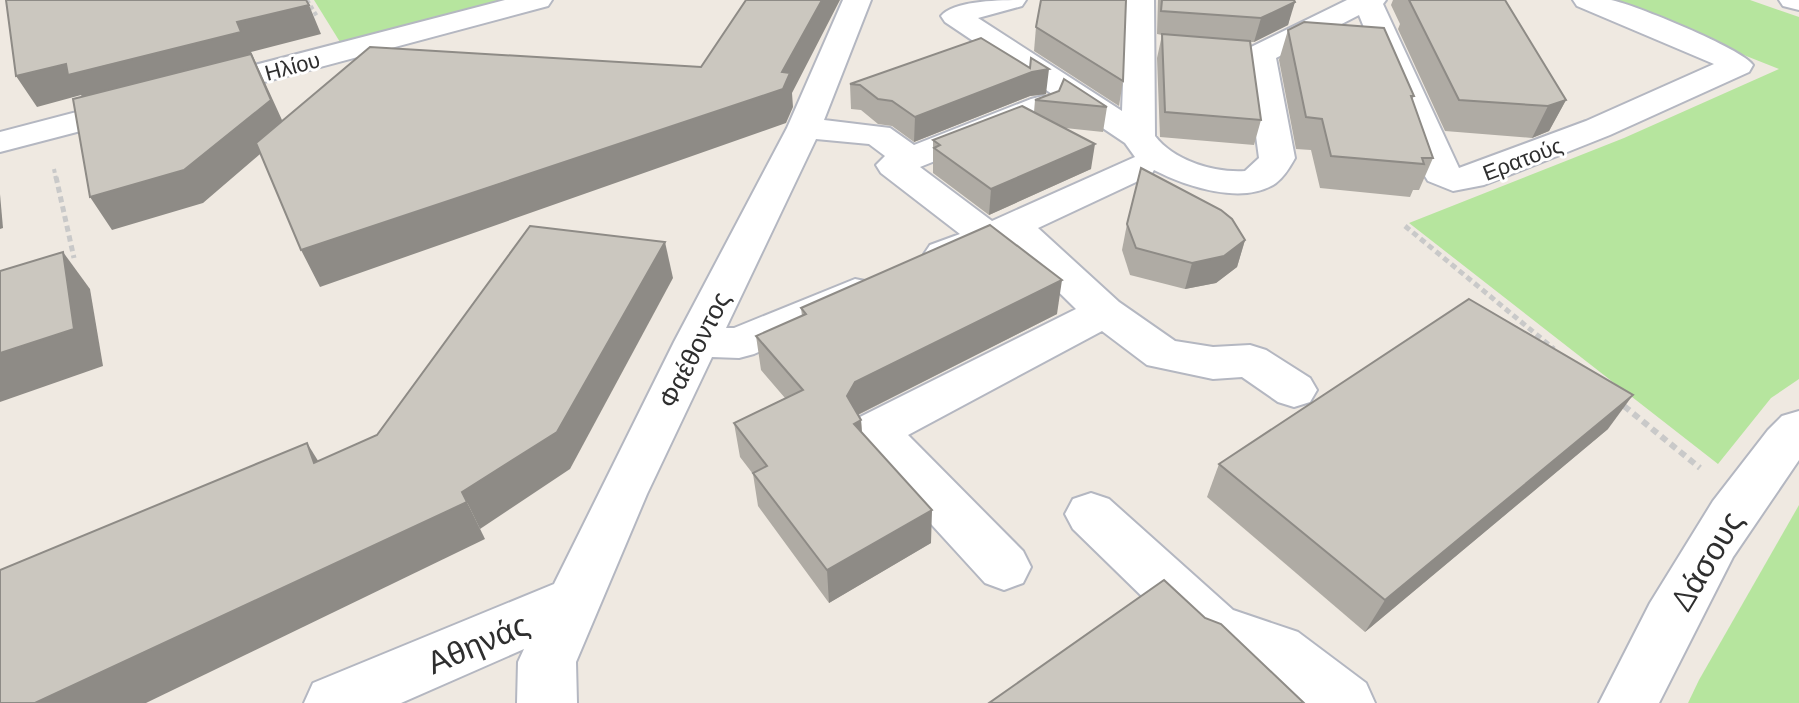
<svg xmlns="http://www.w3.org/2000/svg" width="1799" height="703" viewBox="0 0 1799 703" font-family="Barlow,sans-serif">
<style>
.green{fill:#b6e59e}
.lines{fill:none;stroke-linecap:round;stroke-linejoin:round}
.street-casing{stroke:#b4b7c1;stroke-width:4}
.path-far2{stroke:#c9c9c9;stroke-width:4;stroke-dasharray:4 3;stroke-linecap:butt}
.path-far1{stroke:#c9c9c9;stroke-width:5;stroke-dasharray:6 4;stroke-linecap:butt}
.path{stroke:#c9c9c9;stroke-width:6;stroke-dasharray:7 5;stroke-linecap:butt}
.street{fill:#fff;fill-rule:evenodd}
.wall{fill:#afaba4}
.shaded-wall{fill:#8e8b86}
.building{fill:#cbc7bf;stroke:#8e8b86;stroke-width:2}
.labels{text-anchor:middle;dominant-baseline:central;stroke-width:6;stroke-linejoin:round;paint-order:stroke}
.far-street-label{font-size:22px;fill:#2e2e2e;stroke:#fff}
.street-label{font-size:26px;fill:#2e2e2e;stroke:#fff}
.near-street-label{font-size:32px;fill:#2e2e2e;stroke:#fff}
</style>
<rect width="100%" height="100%" fill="#efe9e1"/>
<g class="green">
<path d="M314,0H504L340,42Z"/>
<path d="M1605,0H1750L1799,17V379L1771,398L1718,464L1409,223L1624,138L1779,69Z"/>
<path d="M1799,505V703H1688L1699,680Z"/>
</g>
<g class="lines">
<defs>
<g id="street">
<path d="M505,0H552L548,6L204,98L193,95L188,88L193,81Z"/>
<path d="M843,0H871L824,120L890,128L914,145L1031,99L1043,96L1055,99L1059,106L1055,113L920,167L992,221L1135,157L1125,143L945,22L941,16C954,0 1004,0 1026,0L1022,6L978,18L1122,111L1126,0H1154L1155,136C1174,161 1215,173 1245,171L1259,158L1245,54L1249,48L1347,0H1386L1383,4L1459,168L1586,121L1714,64L1577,6L1573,0C1585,0 1599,0 1611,0C1633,4 1743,49 1753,65L1749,72L1610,135L1484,185L1453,191L1428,181L1423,173L1359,15L1276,58L1295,158C1290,167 1284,177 1276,183C1243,206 1185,186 1154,170L1151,175L1038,228L1119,302L1175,341L1213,347L1250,345L1266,350L1310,378L1317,390L1310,402L1294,407L1278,402L1242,377L1213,379L1147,365L1102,331L908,435L1023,551L1031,567L1023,583L1004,590L985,583L858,444L851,431L858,418L1076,309L1009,243L944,266L930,263L924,254L930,245L960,234L881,173L876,165L885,156L869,144L816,139L726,328H734L855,279L870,282L876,292L870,302L754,354L739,358L712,357L647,494L576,662L577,703H517L518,662L524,649L401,703H304L313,683L554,584L674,342L787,128Z"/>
<path d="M1779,0H1799V10L1783,6Z"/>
<path d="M134,97L146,100L150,107L146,114L0,152V132Z"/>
<path d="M1799,411V460L1733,557L1659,703H1599L1650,603L1713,501L1768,430L1782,416Z"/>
<path d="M1091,493L1109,499L1233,610L1298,632L1366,683L1375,703H1299L1259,671L1195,648L1073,529L1065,514L1073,499Z"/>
</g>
</defs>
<use href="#street" class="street-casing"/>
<g class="path-far2">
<path d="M307,0L318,18"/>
<path d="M54,169L56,179"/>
</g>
<g class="path-far1">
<path d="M56,177L74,258"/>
<path d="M1405,226L1554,349"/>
<path d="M1621,404L1626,408"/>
</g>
<path class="path" d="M1624,406L1700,468"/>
<use href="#street" class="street"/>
</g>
<g class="wall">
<path d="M1158,0H1294L1288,25L1254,42H1250L1261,120L1254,145L1160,137L1157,58L1162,35L1157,34Z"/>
<path d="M1393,0H1505L1566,100L1549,131L1532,138L1445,131L1398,29L1400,24L1391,5Z"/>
<path d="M1036,27L1123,81L1119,106L1034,51Z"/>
<path d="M1288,30L1414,96L1412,100L1433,158L1419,190H1413L1410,197L1320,188L1311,150L1296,149L1279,60Z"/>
<path d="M850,84L1046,94L1030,96L914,142L892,126L878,124L861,110L851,109Z"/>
<path d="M1035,100L1107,107L1103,132L1065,128L1091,169L989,215L933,173V140L1034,112Z"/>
<path d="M1127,224L1245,240L1237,267L1216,283L1185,289L1130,275L1122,250Z"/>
<path d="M801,308L1057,314L858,415L861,420L862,432L931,543L829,603L758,506L753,474L740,457L734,423L785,398L761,370L756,336L802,316Z"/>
<path d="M1608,429L1365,632L1207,497L1219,464Z"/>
</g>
<g class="shaded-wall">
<path d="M822,0H840L792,93L793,107L786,123L320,287L301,250L782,72Z"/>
<path d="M1295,2L1288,25L1254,42L1261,18Z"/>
<path d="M309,5L321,34L251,52L287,131L203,203L112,230L90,197L88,106L81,95L37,107L16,76Z"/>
<path d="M1049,69L1046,94L1030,96L914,142L915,117L1032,72Z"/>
<path d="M1566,100L1549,131L1532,138L1548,106Z"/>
<path d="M1095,144L1091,169L989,215L991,189Z"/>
<path d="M0,194L3,228L0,229Z"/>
<path d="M1245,240L1237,267L1216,283L1185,289L1192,263Z"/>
<path d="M665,242L673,278L570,469L480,529L462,492Z"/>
<path d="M63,252L90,289L103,366L0,402V353Z"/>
<path d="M1062,280L1057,314L857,415L847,396L855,382Z"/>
<path d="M1633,395L1608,429L1365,632L1385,600Z"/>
<path d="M861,420L863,453L854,424Z"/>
<path d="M307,443L330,480L314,463Z"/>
<path d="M467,502L485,539L146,703H35Z"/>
<path d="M932,510L931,543L829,603L827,570Z"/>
</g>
<g class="building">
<path d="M6,0H306L309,5L237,22L241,32L68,75L66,64L16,76Z"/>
<path d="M746,0H822L782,72L790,73L783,89L301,250L256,143L370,47L701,67Z"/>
<path d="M1041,0H1126L1123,81L1036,27Z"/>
<path d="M1162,0H1294L1295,2L1261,18L1161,11Z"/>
<path d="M1409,0H1505L1566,100L1548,106L1459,100Z"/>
<path d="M1304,22L1384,28L1414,96H1411L1433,158H1422L1424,164L1331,156L1322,119L1306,117L1288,30Z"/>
<path d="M1162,34L1250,41L1261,120L1165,112Z"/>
<path d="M981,38L1030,68L1031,58L1049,69L1032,72L915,117L892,101L878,99L860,85L850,84Z"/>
<path d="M251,54L271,100L184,170L90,197L73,99Z"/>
<path d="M1064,79L1107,107L1035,100L1059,91Z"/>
<path d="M1022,106L1095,144L991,189L934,148L940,145L933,140Z"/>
<path d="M1141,168L1221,210L1232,219L1245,240L1224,256L1192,263L1136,248L1127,224Z"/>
<path d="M990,225L1062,280L855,382L847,396L861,420L854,424L932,510L827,570L753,473L767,466L734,423L803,390L756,336L806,314L801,308Z"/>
<path d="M530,226L665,242L557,432L462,492L467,502L35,703H0V570L307,443L314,463L377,435Z"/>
<path d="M63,252L74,329L0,353V271Z"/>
<path d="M1469,299L1633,395L1385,600L1219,464Z"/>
<path d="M1164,580L1205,618L1221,624L1304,703H989Z"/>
</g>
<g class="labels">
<g class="far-street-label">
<text transform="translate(292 65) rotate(-15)">Ηλίου</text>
<text transform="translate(1522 158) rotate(-21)">Ερατούς</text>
</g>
<g class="street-label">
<text transform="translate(693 349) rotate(-63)">Φαέθοντος</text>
</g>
<g class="near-street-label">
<text transform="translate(1705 560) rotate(-59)">Δάσους</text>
<text transform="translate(477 642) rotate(-23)">Αθηνάς</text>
</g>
</g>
</svg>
